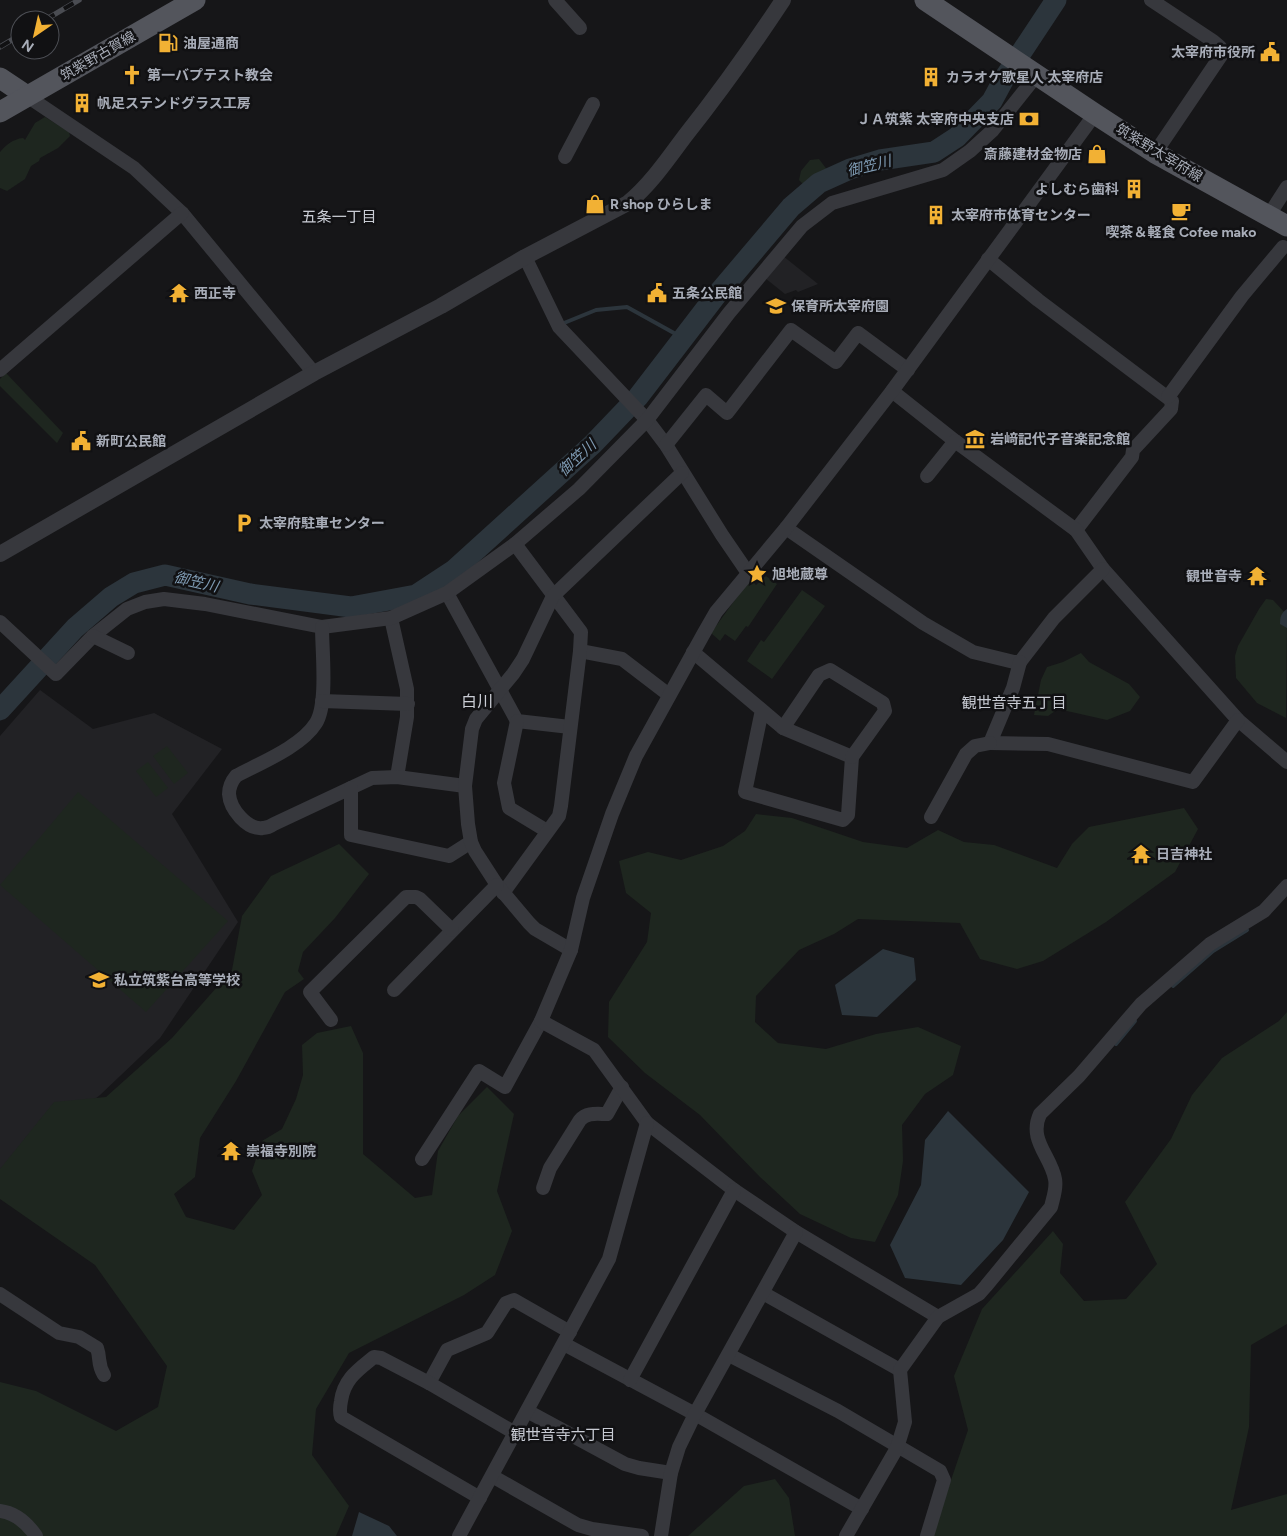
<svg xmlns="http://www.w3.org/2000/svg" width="1287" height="1536" viewBox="0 0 1287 1536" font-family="Figtree,'Noto Sans JP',sans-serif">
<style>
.built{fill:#222225}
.green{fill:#1e261f}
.water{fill:#2c353c}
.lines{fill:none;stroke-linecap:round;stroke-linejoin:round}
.stream{stroke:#2c353c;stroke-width:4}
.river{stroke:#2c353c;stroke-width:21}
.minor{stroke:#37383d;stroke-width:14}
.tertiary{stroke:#37383d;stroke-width:16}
.primary{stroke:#53555c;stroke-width:21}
.rail-casing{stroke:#4a4c52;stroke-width:5.5}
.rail{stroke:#111113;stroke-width:4;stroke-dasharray:11;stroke-linecap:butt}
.labels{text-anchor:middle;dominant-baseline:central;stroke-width:5;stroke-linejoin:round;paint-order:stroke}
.poi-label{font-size:14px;font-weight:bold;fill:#a8adb8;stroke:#111113;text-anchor:start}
.street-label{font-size:14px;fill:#a8adb8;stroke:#111113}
.water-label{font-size:15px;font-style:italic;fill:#7f9bb3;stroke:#111113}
.neighbourhood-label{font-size:15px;fill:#c9ccd4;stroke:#111113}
.quarter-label{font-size:16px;fill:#c9ccd4;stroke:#111113}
</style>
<rect width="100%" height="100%" fill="#161618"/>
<g class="built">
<path d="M783,256L818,284L798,292L796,290L785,294L765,278Z"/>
<path d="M40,690L93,729L154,713L222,749L172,814L238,922L160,1038L100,1095L0,1172V736Z"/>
</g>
<g class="green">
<path d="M45,117L69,132L70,136L58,148L40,158L39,161L31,166L25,179L7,191L0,188V152C6,145 13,139 23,138L25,140L35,123Z"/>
<path d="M819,159L828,171V181L824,186L814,184L804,192L802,188L804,185L799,180L801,171L810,160Z"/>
<path d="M6,373L63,433L57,443L0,386V379Z"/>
<path d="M766,576L777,584L748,627L746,626L735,641L725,634L720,641L711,633L750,579L756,585Z"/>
<path d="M802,590L825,606L772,679L747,661L761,640L764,642Z"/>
<path d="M1266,599L1273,600L1287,615L1286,718L1257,703L1236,678L1235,656L1238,646L1259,609Z"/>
<path d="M1081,653L1089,662L1129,684L1140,697L1130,711L1107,720L1058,709L1048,716L1034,715L1041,680L1047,667L1063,662Z"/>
<path d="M167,746L188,773L174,784L153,756Z"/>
<path d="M148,762L168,788L156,797L136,771Z"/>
<path d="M78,792L228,921L146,1012L0,885Z"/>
<path d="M1184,808L1198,829L1175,872L1106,922L1043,961L1017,969L980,959L960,923L858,919L834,934L799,950L756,996L755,1022L778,1043L826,1049L876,1034L918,1027L961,1046L953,1075L925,1094L902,1125L903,1161L898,1195L875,1242L851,1238L800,1214L760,1177L700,1115L645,1073L608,1037L609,1002L647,942L651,913L626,893L619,861L648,852L681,860L723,846L745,831L756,814L792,818L863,842L907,848L938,830L964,842L994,845L1057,868L1072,844L1089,827Z"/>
<path d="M339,844L369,874L335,918L303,952L298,971L304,979L285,992L236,1081L200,1138L195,1177L174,1194L186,1217L234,1230L262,1195L252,1171L262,1141L282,1129L296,1099L303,1075L302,1045L317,1033L351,1026L363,1053V1154L415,1198L432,1195L438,1151L458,1116L487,1087L514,1114L497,1191L512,1231L495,1275L464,1295L349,1353L316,1409L312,1455L349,1506L336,1536H0V1382L36,1391L116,1431L158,1407L167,1366L95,1265L0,1199V1169L54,1102L106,1097L172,1038L232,970L242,916L271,876Z"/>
<path d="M1287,1012V1324L1251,1345L1249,1427L1231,1510L1287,1494V1536H932L968,1430L954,1376L982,1309L1053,1231L1063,1244L1060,1273L1084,1301L1126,1299L1157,1264L1125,1202L1171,1139L1192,1095L1222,1058L1279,1021Z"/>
<path d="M775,1479L789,1498L795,1536H688L744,1486Z"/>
</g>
<g class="water">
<path d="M1287,609V628L1280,624C1280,617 1281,613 1287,609Z"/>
<path d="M883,949L914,958L916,980L877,1017L842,1015L835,985Z"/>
<path d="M948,1111L1029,1192L1003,1240L961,1285L905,1278L890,1245L921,1185L925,1140Z"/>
<path d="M359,1512L389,1526L397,1536H352Z"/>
</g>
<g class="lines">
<g class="stream">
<path d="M564,323L596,310L627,307L683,338"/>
<path d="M1173,986L1213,951L1247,930"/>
<path d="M1116,1044L1135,1021"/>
</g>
<path class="river" d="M0,710L75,628L111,597L134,583L165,575L250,594L351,607L416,595L454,570L593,444L638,397L714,298L791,207L819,183L850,169L880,160L934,152L957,137L992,101L1005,77L1056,0"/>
<g class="minor">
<path d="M555,0L580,28"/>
<path d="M1151,0L1213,41L1220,47L1222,54L1155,153"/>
<path d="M27,96L134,168L182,213L314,373"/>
<path d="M565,157L593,104"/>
<path d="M1269,215L1287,187"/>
<path d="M525,257L559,327L647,420L666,445L722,535L748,573"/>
<path d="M988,259L1038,300L1172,401L1171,409L1133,450L1132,457L1076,530"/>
<path d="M0,370L182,213"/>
<path d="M892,391L955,441L1076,530L1103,569L1238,720L1287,762"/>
<path d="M1168,397L1242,296L1283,247"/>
<path d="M666,445L706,395L727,413L791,330L836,362L858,333L908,370"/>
<path d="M927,476L955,441"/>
<path d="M786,528L923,623L973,652L1014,662H1020L1054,618L1103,569"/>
<path d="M447,593L517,721L570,727"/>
<path d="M391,618L407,689V717L397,777"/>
<path d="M0,622L56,674L93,636L127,609L145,602L164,599L205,604L322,627L391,618L447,593L515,544L579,489L647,420L729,313L802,226L832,203L943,170L970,151L993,130L1037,75"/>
<path d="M322,627C322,651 328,704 316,723C301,747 260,763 236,776C231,782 229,787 229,794C230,809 247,830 263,828C266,828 271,826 274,824L372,778L397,777L465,786"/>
<path d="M93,636L128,653"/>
<path d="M580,651L622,659L669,695"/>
<path d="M693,652L783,728L852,757L848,815L843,820L745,792L762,710"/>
<path d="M1020,662L1013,688L990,743L1048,744L1193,782L1238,720"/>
<path d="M322,701L408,704"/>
<path d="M517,721L504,783L509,808L547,831"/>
<path d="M783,728L819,675L830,670L883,703L885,711L852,757"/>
<path d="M351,788V835L449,856L471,842"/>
<path d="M931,817L966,754L975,746L990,743"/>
<path d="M503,893L559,816L561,806L580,651L581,632L515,544"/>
<path d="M571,950L535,929L529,923L497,885L475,851L471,842L468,824L465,786L472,729L476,719L513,674L523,659L553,596L682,473"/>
<path d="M394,990L497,885"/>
<path d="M331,1020L310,992L406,897H416L420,899L452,930"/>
<path d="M422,1159L479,1071L505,1087L541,1021"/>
<path d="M543,1188L550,1168L580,1120C587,1112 597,1114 607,1114L622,1087"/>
<path d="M763,1293L900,1370"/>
<path d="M0,1294L59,1333L79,1337L97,1348C101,1360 97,1363 104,1375"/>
<path d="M938,1317L796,1232L734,1190L647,1123L594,1050L541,1021L571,950L583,898L612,814L636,756L704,633L716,612L786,528L892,391L1095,114"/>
<path d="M564,1344L695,1414L862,1509"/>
<path d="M729,1355L838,1411L940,1471L944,1480L927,1536"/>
<path d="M630,1380L734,1190"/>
<path d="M429,1383L447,1350L487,1333L506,1303L514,1300L570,1332"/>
<path d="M527,1411L625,1464L639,1468L671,1473"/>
<path d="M492,1476L578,1525L592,1529L642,1536"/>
<path d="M480,1498L341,1417C339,1411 340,1406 341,1401C344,1379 358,1370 374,1357L381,1358L429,1383L515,1433"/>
<path d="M0,1511C16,1513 27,1523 36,1536"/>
<path d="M459,1536L609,1259L647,1123"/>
<path d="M661,1536L671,1473L679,1447L695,1414L796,1232"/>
<path d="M846,1536L897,1448L905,1422L900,1370L938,1317L979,1294L986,1286L1051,1207C1053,1198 1057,1188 1055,1179C1051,1156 1028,1140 1040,1114L1079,1076L1141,1004L1210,944L1264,911L1287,886"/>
</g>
<path class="tertiary" d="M0,554L314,373L441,306L525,257L628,203C650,185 668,159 685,136C720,92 752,47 783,0"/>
<g class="primary">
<path d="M925,0L1095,114L1155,153L1287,226"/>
<path d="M0,78L27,96"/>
<path d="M0,112L195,0"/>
</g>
<defs>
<g id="rail">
<path d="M45,20L79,0"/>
<path d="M0,47L20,35"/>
</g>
</defs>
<use href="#rail" class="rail-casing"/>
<use href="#rail" class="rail"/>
</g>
<defs>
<symbol id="fuel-bare" viewBox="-9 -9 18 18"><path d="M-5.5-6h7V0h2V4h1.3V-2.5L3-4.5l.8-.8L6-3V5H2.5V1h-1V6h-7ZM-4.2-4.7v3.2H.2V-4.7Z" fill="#f2b134" stroke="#111113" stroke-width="2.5" paint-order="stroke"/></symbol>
<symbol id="civic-bare" viewBox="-9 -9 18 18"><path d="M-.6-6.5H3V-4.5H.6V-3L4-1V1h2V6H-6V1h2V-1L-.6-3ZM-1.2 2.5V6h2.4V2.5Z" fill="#f2b134" stroke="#111113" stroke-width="2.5" paint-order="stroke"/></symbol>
<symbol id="church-bare" viewBox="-9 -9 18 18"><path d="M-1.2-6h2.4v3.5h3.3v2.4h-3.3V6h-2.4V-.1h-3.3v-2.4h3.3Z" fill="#f2b134" stroke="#111113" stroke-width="2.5" paint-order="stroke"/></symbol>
<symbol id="building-bare" viewBox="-9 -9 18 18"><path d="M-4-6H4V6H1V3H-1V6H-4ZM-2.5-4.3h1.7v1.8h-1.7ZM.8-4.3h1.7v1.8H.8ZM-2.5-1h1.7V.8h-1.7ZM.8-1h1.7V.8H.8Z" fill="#f2b134" stroke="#111113" stroke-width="2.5" paint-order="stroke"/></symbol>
<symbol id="bank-bare" viewBox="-9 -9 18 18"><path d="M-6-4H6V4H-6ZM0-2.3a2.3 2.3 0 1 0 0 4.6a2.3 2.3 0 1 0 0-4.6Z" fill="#f2b134" stroke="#111113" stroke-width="2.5" paint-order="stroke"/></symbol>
<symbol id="shop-bare" viewBox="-9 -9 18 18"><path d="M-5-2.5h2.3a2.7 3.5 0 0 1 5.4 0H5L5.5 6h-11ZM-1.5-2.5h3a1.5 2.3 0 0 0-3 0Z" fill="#f2b134" stroke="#111113" stroke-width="2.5" paint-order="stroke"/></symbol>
<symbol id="cafe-bare" viewBox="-9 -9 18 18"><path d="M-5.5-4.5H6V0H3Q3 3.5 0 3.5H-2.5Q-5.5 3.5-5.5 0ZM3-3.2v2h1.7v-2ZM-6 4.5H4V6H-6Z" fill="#f2b134" stroke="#111113" stroke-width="2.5" paint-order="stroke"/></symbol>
<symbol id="temple-bare" viewBox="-9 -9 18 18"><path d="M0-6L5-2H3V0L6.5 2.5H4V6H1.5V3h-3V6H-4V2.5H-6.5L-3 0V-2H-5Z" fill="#f2b134" stroke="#111113" stroke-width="2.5" paint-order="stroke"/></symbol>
<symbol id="school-bare" viewBox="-9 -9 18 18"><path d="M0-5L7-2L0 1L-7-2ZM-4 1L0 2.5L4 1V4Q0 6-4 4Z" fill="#f2b134" stroke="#111113" stroke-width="2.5" paint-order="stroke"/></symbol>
<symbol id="museum-bare" viewBox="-9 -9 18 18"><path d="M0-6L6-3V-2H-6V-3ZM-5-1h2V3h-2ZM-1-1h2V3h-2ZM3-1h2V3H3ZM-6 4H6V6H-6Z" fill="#f2b134" stroke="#111113" stroke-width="2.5" paint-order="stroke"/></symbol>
<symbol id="parking-bare" viewBox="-9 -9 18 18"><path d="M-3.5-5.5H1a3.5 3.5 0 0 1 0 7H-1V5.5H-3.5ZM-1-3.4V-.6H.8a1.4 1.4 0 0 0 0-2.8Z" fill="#f2b134" stroke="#111113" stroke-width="2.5" paint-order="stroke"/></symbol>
<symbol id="sight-bare" viewBox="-9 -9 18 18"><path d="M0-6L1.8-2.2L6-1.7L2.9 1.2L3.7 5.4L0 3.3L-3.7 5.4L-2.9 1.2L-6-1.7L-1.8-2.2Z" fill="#f2b134" stroke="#111113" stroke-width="2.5" paint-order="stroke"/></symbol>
</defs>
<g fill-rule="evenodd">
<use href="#fuel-bare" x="154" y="29" width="28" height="28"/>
<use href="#civic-bare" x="1256" y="38" width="28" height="28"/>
<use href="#church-bare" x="118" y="61" width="28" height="28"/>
<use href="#building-bare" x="917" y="63" width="28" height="28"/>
<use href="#building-bare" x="68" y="89" width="28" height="28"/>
<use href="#bank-bare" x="1015" y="105" width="28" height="28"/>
<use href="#shop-bare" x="1083" y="140" width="28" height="28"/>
<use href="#building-bare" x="1120" y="175" width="28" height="28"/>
<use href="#shop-bare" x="581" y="190" width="28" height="28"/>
<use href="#cafe-bare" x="1167" y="197" width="28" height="28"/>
<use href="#building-bare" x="922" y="201" width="28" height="28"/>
<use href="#temple-bare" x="165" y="279" width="28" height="28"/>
<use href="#civic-bare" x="643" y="279" width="28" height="28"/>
<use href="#school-bare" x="762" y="292" width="28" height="28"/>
<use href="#museum-bare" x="961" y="425" width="28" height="28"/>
<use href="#civic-bare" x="67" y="427" width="28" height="28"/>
<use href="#parking-bare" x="230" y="509" width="28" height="28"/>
<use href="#sight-bare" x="743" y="560" width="28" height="28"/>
<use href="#temple-bare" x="1243" y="562" width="28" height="28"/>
<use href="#temple-bare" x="1127" y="840" width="28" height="28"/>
<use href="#school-bare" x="85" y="966" width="28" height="28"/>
<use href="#temple-bare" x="217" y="1137" width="28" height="28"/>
</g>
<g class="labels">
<g class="poi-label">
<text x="183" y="43">油屋通商</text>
<text x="1255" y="52" text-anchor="end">太宰府市役所</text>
<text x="147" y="75">第一バプテスト教会</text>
<text x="946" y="77">カラオケ歌星人 太宰府店</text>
<text x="97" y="103">帆足ステンドグラス工房</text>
<text x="1014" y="119" text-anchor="end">ＪＡ筑紫 太宰府中央支店</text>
<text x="1082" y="154" text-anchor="end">斎藤建材金物店</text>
<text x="1119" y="189" text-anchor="end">よしむら歯科</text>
<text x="610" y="204">R shop ひらしま</text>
<text x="951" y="215">太宰府市体育センター</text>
<text x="1181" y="232" text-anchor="middle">喫茶＆軽食 Cofee mako</text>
<text x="194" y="293">西正寺</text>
<text x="672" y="293">五条公民館</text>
<text x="791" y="306">保育所太宰府園</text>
<text x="990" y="439">岩﨑記代子音楽記念館</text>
<text x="96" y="441">新町公民館</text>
<text x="259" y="523">太宰府駐車センター</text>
<text x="772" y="574">旭地蔵尊</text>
<text x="1242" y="576" text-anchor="end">観世音寺</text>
<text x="1156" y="854">日吉神社</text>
<text x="114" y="980">私立筑紫台高等学校</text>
<text x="246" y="1151">崇福寺別院</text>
</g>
<g class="street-label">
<text transform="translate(98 56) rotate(-30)">筑紫野古賀線</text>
<text transform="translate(1159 153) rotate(31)">筑紫野太宰府線</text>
</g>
<g class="water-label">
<text transform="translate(869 166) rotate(-14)">御笠川</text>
<text transform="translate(577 458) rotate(-43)">御笠川</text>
<text transform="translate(196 582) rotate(13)">御笠川</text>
</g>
<g class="neighbourhood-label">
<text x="339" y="217">五条一丁目</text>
<text x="1014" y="703">観世音寺五丁目</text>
<text x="563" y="1435">観世音寺六丁目</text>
</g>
<g class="quarter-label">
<text x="477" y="701">白川</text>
</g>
</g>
<g transform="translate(35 35) rotate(214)"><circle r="24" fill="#111113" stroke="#4d4f55"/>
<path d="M0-4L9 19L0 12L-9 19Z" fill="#f2b134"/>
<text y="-8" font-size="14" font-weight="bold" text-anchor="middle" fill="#a8adb8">N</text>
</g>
</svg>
